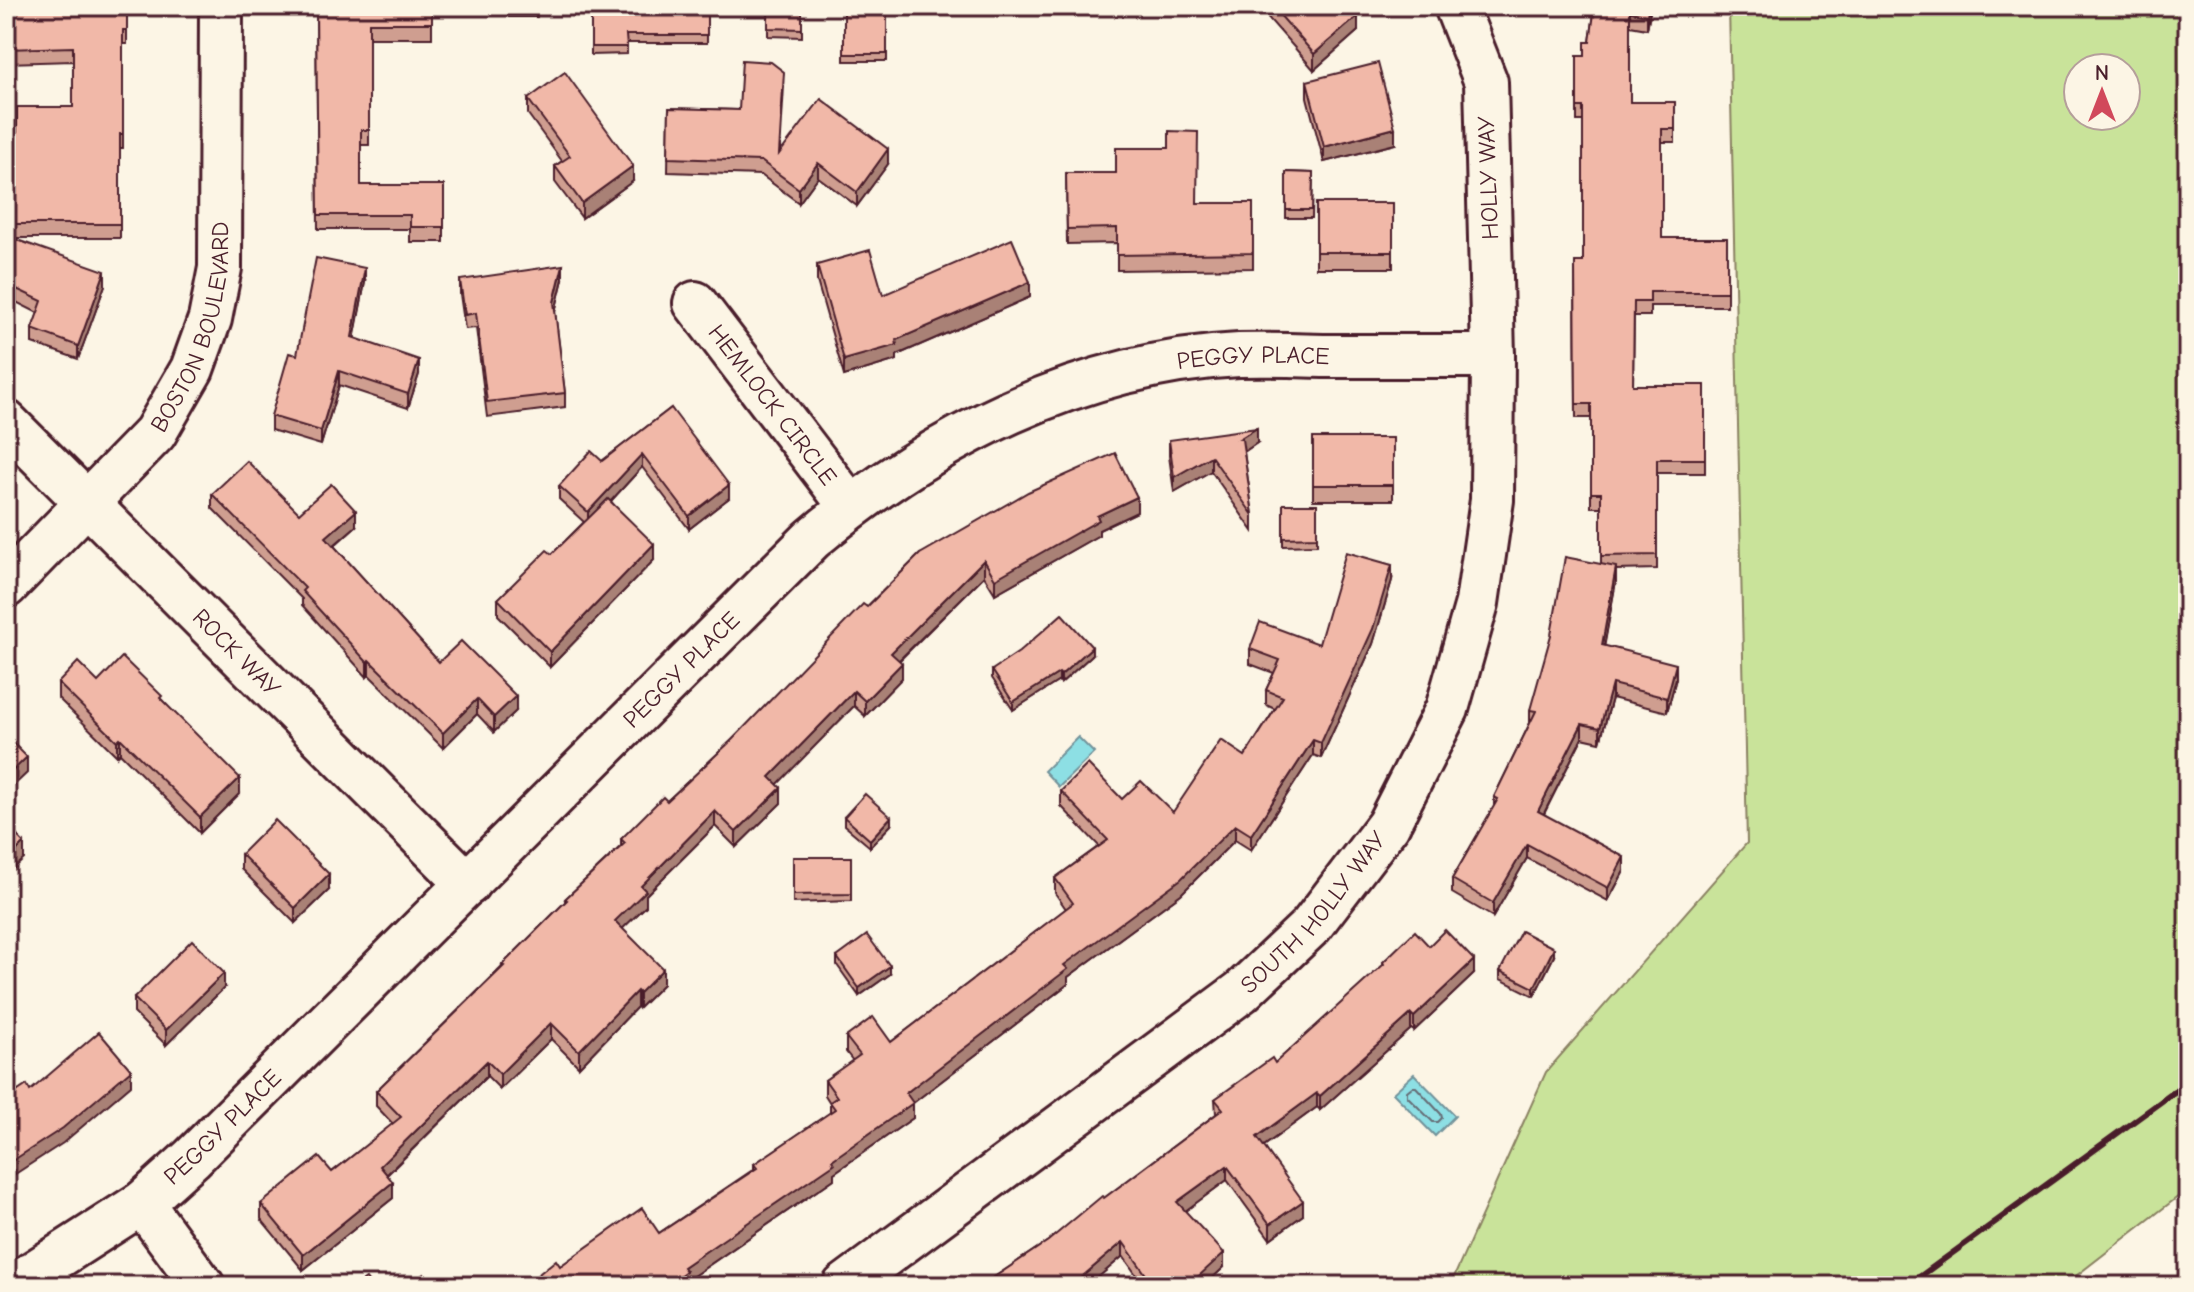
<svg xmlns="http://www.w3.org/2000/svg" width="2194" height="1292" viewBox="0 0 2194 1292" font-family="'Comic Neue',sans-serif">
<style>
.green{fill:#c9e39a;stroke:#8a8162;stroke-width:2;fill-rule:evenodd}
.water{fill:#8ddfe4;stroke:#72929a;stroke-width:2}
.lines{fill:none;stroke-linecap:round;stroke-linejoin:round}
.shore{stroke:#656c75;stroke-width:2}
.street-casing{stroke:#4a1f2b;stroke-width:48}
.street{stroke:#fcf5e5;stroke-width:42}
.rail{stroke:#4a1f2b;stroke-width:6}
.wall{fill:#cf9e90;stroke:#4a1f2b;stroke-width:2}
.shaded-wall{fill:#a98176;stroke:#4a1f2b;stroke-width:2}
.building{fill:#f1b8a8;stroke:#4a1f2b;stroke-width:2}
.labels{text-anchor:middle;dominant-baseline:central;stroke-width:6;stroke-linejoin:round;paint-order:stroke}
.street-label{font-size:24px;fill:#4a1f2b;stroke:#fcf5e5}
</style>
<rect width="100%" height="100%" fill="#fcf5e5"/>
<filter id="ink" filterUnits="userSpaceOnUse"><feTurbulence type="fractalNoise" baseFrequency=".0125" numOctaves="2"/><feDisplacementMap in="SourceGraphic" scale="16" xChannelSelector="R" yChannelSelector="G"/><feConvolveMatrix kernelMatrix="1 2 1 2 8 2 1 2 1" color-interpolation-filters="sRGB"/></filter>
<g filter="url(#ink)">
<path class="green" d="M1729,6H2188V1189L2063,1286H1450L1546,1072L1747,843ZM2078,68H2126V116H2078Z"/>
<g class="water">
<path d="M1078,737L1094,753L1059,787L1044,771Z"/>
<path d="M1414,1074L1455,1116L1435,1136L1393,1093Z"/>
</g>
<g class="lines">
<path class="shore" d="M1412,1087H1416L1441,1114L1442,1118L1438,1122H1433L1407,1096V1091Z"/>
<defs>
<g id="street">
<path id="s1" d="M695,303L850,506"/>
<path id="s2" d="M6,422L468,884"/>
<path id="s3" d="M6,586L155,433L192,369L210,319L220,268L221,6"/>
<path d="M142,1203L203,1286"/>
<path id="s4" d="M13,1286L142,1203L192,1158L812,539C932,438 1079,363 1239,355C1267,354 1295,355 1323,356C1380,356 1437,356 1493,356"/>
<path id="s5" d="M844,1286L1241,992L1311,926L1388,825L1447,709L1477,603L1492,500L1493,356L1486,82L1456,6"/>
</g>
</defs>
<use href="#street" class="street-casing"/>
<use href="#street" class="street"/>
<path class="rail" d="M1907,1286L2188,1082"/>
</g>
<g class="wall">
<path d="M127,6V44H123V148H120V238H12L105,285L78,359L32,343V329L38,313L6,297V132H17L73,107V61L6,63V8Z"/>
<path d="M316,6H432V38H369V145H361V185H444V242H410V229H318Z"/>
<path d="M509,6H538L537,17H509Z"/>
<path d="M591,6H707V43H627V54L591,55Z"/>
<path d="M768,6H802V37L768,36Z"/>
<path d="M1258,6H1349L1358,31L1314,70Z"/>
<path d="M1595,6H1651L1647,29L1630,26V102H1675V142H1662V238H1727V306H1650V316H1634L1633,385H1705V473H1657V569L1616,570V581L1604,646L1676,678L1667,712L1612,698L1600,742L1582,738L1544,814L1624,871L1608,901L1527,858L1493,917L1452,893V879L1494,807V797L1530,723V710L1601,564V507H1591V418H1576L1575,262H1583V121H1577V56H1585L1590,42Z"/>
<rect x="844" y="11" width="43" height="50"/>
<path d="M1307,81L1395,144L1324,162L1307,97Z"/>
<path d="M784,86L780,153L888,164L857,206L818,177L799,203L761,175L668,172L669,108L739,110Z"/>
<path d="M528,99L633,181L582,218L555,182V166L562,161L528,114Z"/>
<path d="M1286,172L1313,173L1312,218H1286Z"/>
<path d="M1066,173L1197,203H1253V268L1117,270V243L1067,244Z"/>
<rect x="1316" y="203" width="77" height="65"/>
<path d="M817,265L883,295L1030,297L897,355V360L844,376L817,281Z"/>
<path d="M563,279L555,312L565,393V407L487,417L476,328L465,329L460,294V280Z"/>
<path d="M365,282L354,338L419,374L408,408L339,385L321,445L271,430V416L297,355Z"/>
<path d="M671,408L729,498L689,529L642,467L611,501L654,560L550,667L498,615V599L552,554L584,522L559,499V486L602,461Z"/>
<rect x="1313" y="438" width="80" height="62"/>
<path d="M1169,440L1257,443L1244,452L1253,515V531L1211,471L1174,492L1169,456Z"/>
<path d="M212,494L356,526L334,546L439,662L516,711L494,732L477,714L443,748L369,675L367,677L302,605V599L212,508Z"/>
<path d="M1283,504H1317V545L1283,546Z"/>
<path d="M1137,512L1099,530V535L995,594L984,576L899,661L902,678L865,716L854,706L777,784L781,803L736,847L715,826L646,895V906L622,929L663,984L639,1008L637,1007L579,1067L551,1039L500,1089L487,1076L387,1175L393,1198L303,1270L261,1219V1204L332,1172L393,1124L376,1106V1091L502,967V965L565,902V899L621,846V839L667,801L732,740L920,554Z"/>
<path d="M1392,580L1373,644L1321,758L1313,755L1251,850L1235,840L1181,894L1068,977V984L913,1103V1118L834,1173V1179L686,1281V1286L560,1266L659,1233L754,1169V1164L830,1113V1103L825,1095V1080L853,1061L846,1052V1037L891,1042L1066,909L1055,893V878L1099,846L1061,806V791L1122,799L1173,812L1245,756L1275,709L1266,705V690L1274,673L1250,664V649L1319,644Z"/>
<path d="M1092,655L1061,683L1059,681L1013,710L992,678V670Z"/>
<path d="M98,682L162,700L240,793L200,833L120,753L117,756L58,698V683Z"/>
<path d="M844,817L891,825L870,847L844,825Z"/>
<path d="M241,854L329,890L295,923L241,869Z"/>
<path d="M793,857H851V901L793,903Z"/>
<path d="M1429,946L1474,974L1414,1031L1411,1029L1320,1110L1317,1107L1264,1146L1303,1215L1270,1239L1227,1180L1185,1211L1224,1267L1204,1286H1144L1123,1256L1088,1286H981L1048,1241L1104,1198L1216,1114L1215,1099L1275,1063L1383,966V962Z"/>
<path d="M1554,956L1534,996L1500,979V971Z"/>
<path d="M837,957L890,974L859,996L837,965Z"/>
<path d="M224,988L166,1045L134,1013V998Z"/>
</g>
<g class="shaded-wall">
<path d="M1649,6H1651L1647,29V15Z"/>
<path d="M1358,16V31L1314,70V54Z"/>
<path d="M1395,128V144L1324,162V147Z"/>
<path d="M888,149V164L857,206V192Z"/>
<path d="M818,163V177L799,203V189Z"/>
<path d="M633,166V181L582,218V203Z"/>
<path d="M563,265V279L554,316V302Z"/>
<path d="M365,268V282L352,351V337Z"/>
<path d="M105,271V285L78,359V346Z"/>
<path d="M1030,282V297L897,355V360L844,376V360L896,340Z"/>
<path d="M419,360V374L408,408V394Z"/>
<path d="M339,371V385L321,445V431Z"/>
<path d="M1257,428V443L1239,455V439Z"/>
<path d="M642,454V467L588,526V512Z"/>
<path d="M1211,456V471L1174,492V477Z"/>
<path d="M729,485V498L689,529V516Z"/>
<path d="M1137,497V512L1099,530V535L995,594V579L1097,516Z"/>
<path d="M356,511V526L326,552V537Z"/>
<path d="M654,544V560L550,667V652Z"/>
<path d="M984,560V576L891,668V653Z"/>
<path d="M1392,565V580L1373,644L1321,758V743Z"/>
<path d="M1616,567V581L1602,659V645Z"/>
<path d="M1092,647V655L1061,683V675Z"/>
<path d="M369,660V675L367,677V662Z"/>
<path d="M902,663V678L865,716V701Z"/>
<path d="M1676,664V678L1667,712V698Z"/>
<path d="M1059,673V681L1013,710V702Z"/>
<path d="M1612,684V698L1600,742V728Z"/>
<path d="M854,691V706L770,792V777Z"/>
<path d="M516,696V711L494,732V717Z"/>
<path d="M477,699V714L443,748V733Z"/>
<path d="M1582,724V738L1538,825V811Z"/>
<path d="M120,738V753L117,756V741Z"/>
<path d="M1313,740V755L1251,850V835Z"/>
<path d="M27,757V773L6,793V777Z"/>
<path d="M240,778V793L200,833V817Z"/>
<path d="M781,788V803L736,847V832Z"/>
<path d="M715,811V826L646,895V906L615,936V921L641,886Z"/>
<path d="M891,817V825L870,847V840Z"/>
<path d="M1235,825V840L1181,894L1068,977V984L913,1103V1118L834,1173V1179L686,1281V1286H665L683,1267L832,1160L906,1093Z"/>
<path d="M24,843V859L6,876V861Z"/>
<path d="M1527,844V858L1493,917V903Z"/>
<path d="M1624,857V871L1608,901V888Z"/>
<path d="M329,874V890L295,923V908Z"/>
<path d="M1554,948V956L1534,996V988Z"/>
<path d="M1474,960V974L1414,1031V1017Z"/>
<path d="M890,966V974L859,996V988Z"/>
<path d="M663,969V984L639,1008V993Z"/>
<path d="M224,973V988L166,1045V1030Z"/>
<path d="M637,991V1007L579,1067V1051Z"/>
<path d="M1411,1014V1029L1320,1110V1096Z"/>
<path d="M551,1023V1039L500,1089V1074Z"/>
<path d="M487,1061V1076L380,1181V1166Z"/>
<path d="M131,1070V1085L63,1143L6,1180V1165Z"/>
<path d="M1317,1093V1107L1257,1151V1137Z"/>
<path d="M1227,1166V1180L1177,1217V1202Z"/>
<path d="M393,1182V1198L303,1270V1255Z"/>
<path d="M1303,1201V1215L1270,1239V1224Z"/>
<path d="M1123,1242V1256L1088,1286H1071Z"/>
<path d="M1224,1253V1267L1204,1286H1184Z"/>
</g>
<g class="building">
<path d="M74,6H127V30H123V134H120V224H6V132H17V107H73V47L6,49V8Z"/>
<path d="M316,6H432V23H369V130H361V185H444V227H410V215H318Z"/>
<path d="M591,6H707V35H626L627,47H591Z"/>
<path d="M768,6H802V29L768,28Z"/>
<path d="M1272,6H1349L1358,16L1314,54Z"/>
<path d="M1595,6H1649L1647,15L1630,12V102H1675V129H1662V238H1727V292H1650V302H1634L1633,385H1705V459H1657V555L1601,556V493H1591V404H1576L1575,262H1583V107H1577V56H1585V42H1590Z"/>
<rect x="844" y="11" width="43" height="43"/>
<path d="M742,60L771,62L784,72L779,154L821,99L888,149L857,192L818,163L799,189L761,161L668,158L669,108L739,110Z"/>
<path d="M1378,63L1395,128L1324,147L1307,81Z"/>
<path d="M565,72L633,166L582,203L555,166L570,156L528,99Z"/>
<path d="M1169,131L1198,132L1197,203H1253V253L1117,255V228L1067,229L1066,173H1116V148H1169Z"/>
<path d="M1286,172L1313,173L1312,210H1286Z"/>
<rect x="1316" y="203" width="77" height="49"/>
<path d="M6,236L105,271L78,346L32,329L42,301L6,284Z"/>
<path d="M1012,239L1030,282L896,340L897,345L844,360L817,265L870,250L883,295Z"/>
<path d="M316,258L365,268L352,337L419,360L408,394L339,371L321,431L271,416L289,353L297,355Z"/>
<path d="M563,265L554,302L565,393L487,402L476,313L465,315L460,280Z"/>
<path d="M671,408L729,485L689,516L642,454L588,512L559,486L591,451L602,461Z"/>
<path d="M1257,428L1239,439H1242L1253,515L1211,456L1174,477L1169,440Z"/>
<rect x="1313" y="438" width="80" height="47"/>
<path d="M1115,453L1137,497L1097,516L1099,520L995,579L984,560L891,653L902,663L865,701L854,691L770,777L781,788L736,832L715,811L641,886L646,891L615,921L663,969L639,993L637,991L579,1051L551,1023L500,1074L487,1061L380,1166L393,1182L303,1255L261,1204L319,1157L332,1172L401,1117L376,1091L504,966L502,965L567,900L565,899L625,843L621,839L663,797L667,801L732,740L863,604L867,607L920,554L1028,492Z"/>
<path d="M247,461L299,513L331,484L356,511L326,537L439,662L461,641L516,696L494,717L477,699L443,733L369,660L367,662L302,591L305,588L212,494Z"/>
<path d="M608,499L654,544L550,652L498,599L547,550L552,554Z"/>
<path d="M1283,504H1317V537L1283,538Z"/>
<path d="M1346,552L1392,565L1373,629L1321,743L1313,740L1251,835L1235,825L1181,879L1064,965L1068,969L906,1093L913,1103L832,1160L834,1164L683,1267L686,1271L665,1286H524L556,1260L560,1266L642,1208L659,1233L757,1168L754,1164L835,1109L830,1102L837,1097L825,1080L860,1055L846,1037L873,1017L891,1042L1073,903L1055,878L1108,840L1061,791L1088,764L1122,799L1141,781L1173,812L1221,740L1245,756L1283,697L1266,690L1280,660L1250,649L1260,622L1319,644Z"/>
<path d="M1565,557L1616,567L1602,645L1676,664L1667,698L1612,684L1600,728L1582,724L1538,811L1624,857L1608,888L1527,844L1493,903L1452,879L1498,799L1494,797L1536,711L1530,710L1551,635Z"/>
<path d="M1062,614L1092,647L1061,675L1059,673L1013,702L992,670L1019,652Z"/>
<path d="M122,657L162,696L160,698L240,778L200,817L120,738L117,741L58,683L78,662L98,682Z"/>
<path d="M6,736L27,757L6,777Z"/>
<path d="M865,794L891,817L870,840L844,817Z"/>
<path d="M275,820L329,874L295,908L241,854Z"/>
<path d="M6,824L24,843L6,861Z"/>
<path d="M793,857H851V894L793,895Z"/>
<path d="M1445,930L1474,960L1414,1017L1411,1014L1320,1096L1317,1093L1257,1137L1303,1201L1270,1224L1227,1166L1177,1202L1224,1253L1200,1275L1184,1286H1154L1123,1242L1071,1286H981L1048,1241L1102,1196L1104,1198L1223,1109L1215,1099L1272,1058L1275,1063L1384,964L1383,962L1415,931L1429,946Z"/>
<path d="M1521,931L1554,948L1534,988L1500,971Z"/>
<path d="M867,935L890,966L859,988L837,957Z"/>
<path d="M192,940L224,973L166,1030L134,998Z"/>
<path d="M99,1032L131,1070L63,1128L6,1165V1099L27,1085L30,1091Z"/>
<path d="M424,1274L433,1286H407Z"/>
<path d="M366,1279L371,1286H356Z"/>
</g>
</g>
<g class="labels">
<g class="street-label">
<text transform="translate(1488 178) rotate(-92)">HOLLY WAY</text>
<text stroke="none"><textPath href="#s3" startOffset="328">BOSTON BOULEVARD</textPath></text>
<text stroke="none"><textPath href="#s4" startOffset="1584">PEGGY PLACE</textPath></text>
<text stroke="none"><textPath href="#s1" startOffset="128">HEMLOCK CIRCLE</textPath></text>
<text stroke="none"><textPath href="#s2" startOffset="326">ROCK WAY</textPath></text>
<text stroke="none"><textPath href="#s4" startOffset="912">PEGGY PLACE</textPath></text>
<text stroke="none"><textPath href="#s5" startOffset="602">SOUTH HOLLY WAY</textPath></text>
<text stroke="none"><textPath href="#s4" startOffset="264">PEGGY PLACE</textPath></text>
</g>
</g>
<rect width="2194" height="1292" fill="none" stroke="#fcf5e5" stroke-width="32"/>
<rect x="16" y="16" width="2162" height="1260" fill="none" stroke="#4a1f2b" stroke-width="3" filter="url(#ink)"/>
<g transform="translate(2102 92)"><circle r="38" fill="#fcf5e5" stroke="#b59f9b" stroke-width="2"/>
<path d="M0-6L14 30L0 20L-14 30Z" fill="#d1495b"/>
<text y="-12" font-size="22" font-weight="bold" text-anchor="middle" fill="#4a1f2b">N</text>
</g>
</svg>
